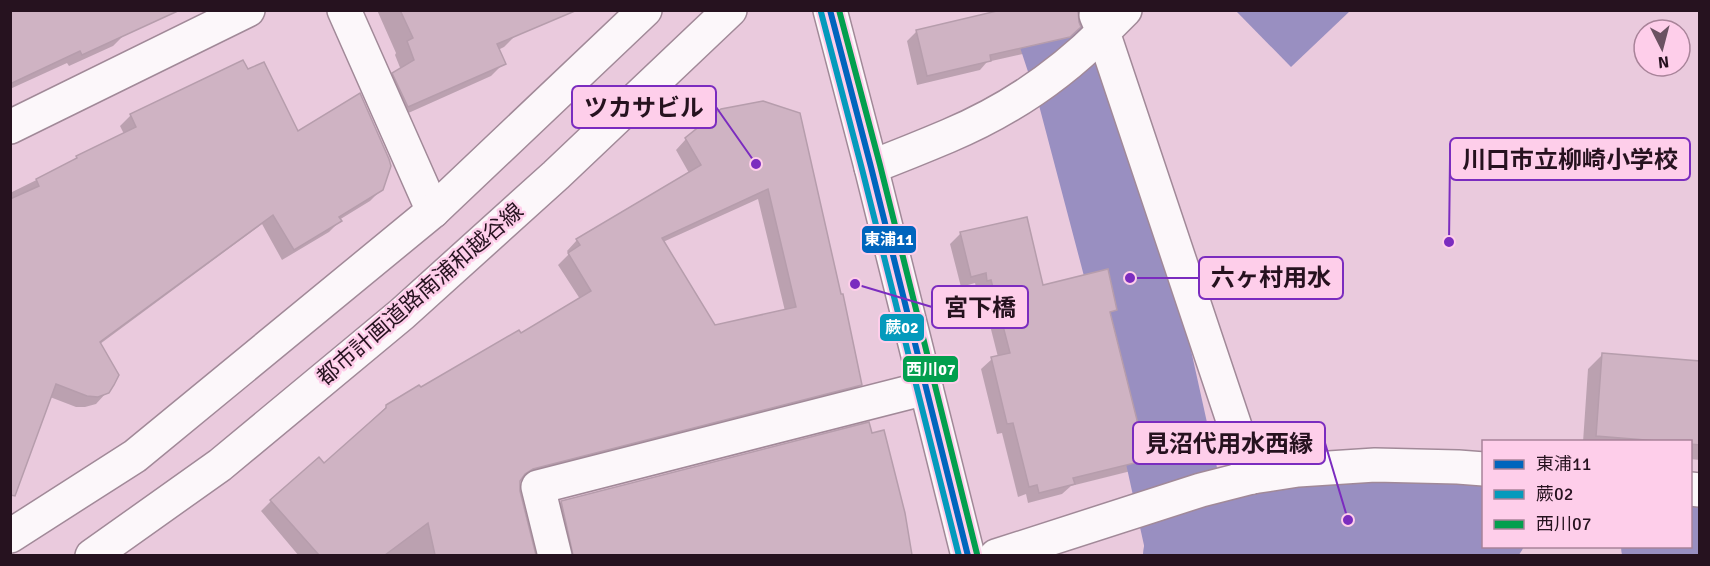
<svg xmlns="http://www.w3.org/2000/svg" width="1710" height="566" viewBox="0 0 1710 566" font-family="Signika,'Noto Sans JP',sans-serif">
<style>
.water{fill:#998fc1}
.shadow{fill:#0003;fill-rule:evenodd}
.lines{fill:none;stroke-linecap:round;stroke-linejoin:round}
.river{stroke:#998fc1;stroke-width:88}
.building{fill:#cfb3c3;stroke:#b69dac;stroke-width:1.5;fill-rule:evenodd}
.minor-casing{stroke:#a18998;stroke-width:36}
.major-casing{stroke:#a18998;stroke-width:36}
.minor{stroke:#fcf7fa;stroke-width:33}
.major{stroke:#fcf7fa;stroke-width:33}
.bus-1-casing{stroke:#feceea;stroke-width:10}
.bus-2-casing{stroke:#feceea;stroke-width:10}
.bus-3-casing{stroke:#feceea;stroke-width:10}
.bus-1{stroke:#0065bd;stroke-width:6}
.bus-2{stroke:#049abc;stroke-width:6}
.bus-3{stroke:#029f4e;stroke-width:6}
.labels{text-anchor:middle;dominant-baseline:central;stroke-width:5;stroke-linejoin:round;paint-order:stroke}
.street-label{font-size:22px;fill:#26121f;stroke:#feceea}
.leader{fill:none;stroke:#7b2cbf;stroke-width:2}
.callout-dot{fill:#7b2cbf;stroke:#feceea;stroke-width:2}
.callout{fill:#feceea;stroke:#7b2cbf;stroke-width:2}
.callout-label{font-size:24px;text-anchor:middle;font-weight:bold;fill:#26121f}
.line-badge{stroke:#feceea;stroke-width:2}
.badge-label{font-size:16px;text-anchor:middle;font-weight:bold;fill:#fff}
</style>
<rect width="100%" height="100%" fill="#eacadd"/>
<path class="water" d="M1236,11H1350L1291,67Z"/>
<g class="shadow">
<path d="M10,10L125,34L113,46L69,66L67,63L10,89Z"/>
<path d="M377,10H507L516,35L504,47L498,50L504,63L491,76L395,119L381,87L393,74L401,70L395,55L396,53Z"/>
<path d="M916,32L1046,42L1036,51L987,62L980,70L917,85L907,41Z"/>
<path d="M247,71L298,133L381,190L370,201L339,220L340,221L329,232L282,260L262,224L100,344L107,392L96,404L85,407H76L50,397L10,457V193L71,163L77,157L124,134L120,126L131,115Z"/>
<path d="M763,102L860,385L850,395L521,479L520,480L518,492L534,556H299L261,511L271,501L324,465L387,406L520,336L580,299L558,265L569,254L567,251L577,240L689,173L676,150L686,139ZM758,199L785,311L715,327L663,242Z"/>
<path d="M961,233L1042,286L1115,310L1109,316L1146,459L1135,470L1071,486L1062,494L1028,503L1026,494L1018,497L1002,433L997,434L981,369L992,359L998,357L981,290L977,291L975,283L961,287L950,244Z"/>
<path d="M1602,355L1700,363V460L1690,459V442H1583L1588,369Z"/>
<path d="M561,502L910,551L908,556H562L551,512Z"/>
</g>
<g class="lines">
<g class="river">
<path d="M1054,10L1081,92L1130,278L1191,554"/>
<path d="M1665,546L1700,551"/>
<path d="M1187,556L1274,533L1348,520L1484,528"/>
</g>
</g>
<g class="building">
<path d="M10,10H180L82,55L80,51L10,84Z"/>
<path d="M400,10H575V11L497,44L506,64L408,107L392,73L414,60L407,41L413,38Z"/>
<path d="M1001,10H1078L1079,22L1081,27L1070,37L990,55L991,61L927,76L916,30Z"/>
<path d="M243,60L248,69L264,62L298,131L360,93L389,159L391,166L383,190L339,217L342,221L294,250L273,215L100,342L119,375L114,385L109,393L98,397L87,396L56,384L15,496L10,495V199L39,186L36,179L77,158L76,156L136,127L130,114Z"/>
<path d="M763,101L800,113L841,294H843L862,385L533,469L525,474L520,481V491L536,555H435L428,523L385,555H319L270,500L319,457L324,463L386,408V405L419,385L421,387L519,330L521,333L591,291L568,253L580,245L576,239L701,165L685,138L721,109ZM768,189L796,307L715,325L662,238Z"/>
<path d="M1027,217L1043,285L1108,269L1117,310L1110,312L1147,460L1073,478L1075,484L1039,493L1037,485L1029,487L1013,423L1007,424L991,357L1010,353L991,280L987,281L986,273L971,277L960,232Z"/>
<path d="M1602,353L1700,361V445L1690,444V441H1658L1596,436Z"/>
<path d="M869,422L872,433L884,430L905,513L912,555H573L561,501Z"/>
</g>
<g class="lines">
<defs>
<g id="minor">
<path d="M344,10L433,211"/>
<path d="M1125,10L1103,32L1252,477"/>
<path d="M10,127L248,10"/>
<path d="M871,167C897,157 922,147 948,136C1005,112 1059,76 1103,32L1096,15"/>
<path d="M1690,489L1700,490"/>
<path d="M10,536L135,456L433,211L645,10"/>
<path d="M92,556L220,465L402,314L556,175L730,10"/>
<path d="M555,556L538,487L926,388"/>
<path d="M996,556L1201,490L1252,477L1298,470L1375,465L1458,467L1484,469"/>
</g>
<path id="major" d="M830,10L871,167L968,556"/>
</defs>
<use href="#minor" class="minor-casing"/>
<use href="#major" class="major-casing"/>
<use href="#minor" class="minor"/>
<use href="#major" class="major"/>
<defs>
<path id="bus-1" d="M830,10L871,167L968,556"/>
<path id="bus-2" d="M821,12L862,169L959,556"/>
<path id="bus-3" d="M839,10L880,165L977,554"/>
</defs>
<use href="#bus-1" class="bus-1-casing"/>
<use href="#bus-2" class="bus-2-casing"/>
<use href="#bus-3" class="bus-3-casing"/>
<use href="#bus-1" class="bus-1"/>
<use href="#bus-2" class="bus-2"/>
<use href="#bus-3" class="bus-3"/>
</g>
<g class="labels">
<g class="street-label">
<text transform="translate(420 294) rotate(-41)">都市計画道路南浦和越谷線</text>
</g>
</g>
<path class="leader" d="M756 164L716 107M1449 242L1450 159M1130 278L1199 278M855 284L932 307M1348 520L1325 443"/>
<g class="callout-dot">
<circle cx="756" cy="164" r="6"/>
<circle cx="1449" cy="242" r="6"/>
<circle cx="1130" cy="278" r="6"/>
<circle cx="855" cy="284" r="6"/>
<circle cx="1348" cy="520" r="6"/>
</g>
<g class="callout">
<rect x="572" y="86" width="144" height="42" rx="6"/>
<rect x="1450" y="138" width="240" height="42" rx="6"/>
<rect x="1199" y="257" width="144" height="42" rx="6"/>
<rect x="932" y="286" width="96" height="42" rx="6"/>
<rect x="1133" y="422" width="192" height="42" rx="6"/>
</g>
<g class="callout-label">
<text x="644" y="116">ツカサビル</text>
<text x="1570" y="168">川口市立柳崎小学校</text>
<text x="1271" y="286">六ヶ村用水</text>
<text x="980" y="316">宮下橋</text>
<text x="1229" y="452">見沼代用水西縁</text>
</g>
<g class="line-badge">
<rect x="861" y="225" width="56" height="29" rx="6" fill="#0065bd"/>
<rect x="879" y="313" width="46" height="29" rx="6" fill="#049abc"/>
<rect x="902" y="355" width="57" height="28" rx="6" fill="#029f4e"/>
</g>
<g class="badge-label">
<text x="889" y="245">東浦11</text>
<text x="902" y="333">蕨02</text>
<text x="931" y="375">西川07</text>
</g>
<rect width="1710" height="566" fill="none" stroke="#26121f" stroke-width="24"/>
<rect x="1482" y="440" width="210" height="108" fill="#feceea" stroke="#a88399" stroke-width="1.5"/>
<rect x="1494" y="460" width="30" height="9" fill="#0065bd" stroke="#a88399" stroke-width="1.5"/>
<text x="1536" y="470" font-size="18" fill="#26121f">東浦11</text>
<rect x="1494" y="490" width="30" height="9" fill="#049abc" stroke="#a88399" stroke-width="1.5"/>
<text x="1536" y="500" font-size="18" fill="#26121f">蕨02</text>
<rect x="1494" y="520" width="30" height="9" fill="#029f4e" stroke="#a88399" stroke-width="1.5"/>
<text x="1536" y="530" font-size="18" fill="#26121f">西川07</text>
<g transform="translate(1662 48) rotate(174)"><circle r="28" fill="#feceea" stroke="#a88399" stroke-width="1.5"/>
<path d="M0-4.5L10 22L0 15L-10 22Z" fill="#6b5262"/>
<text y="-9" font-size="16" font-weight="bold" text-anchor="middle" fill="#26121f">N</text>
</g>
</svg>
